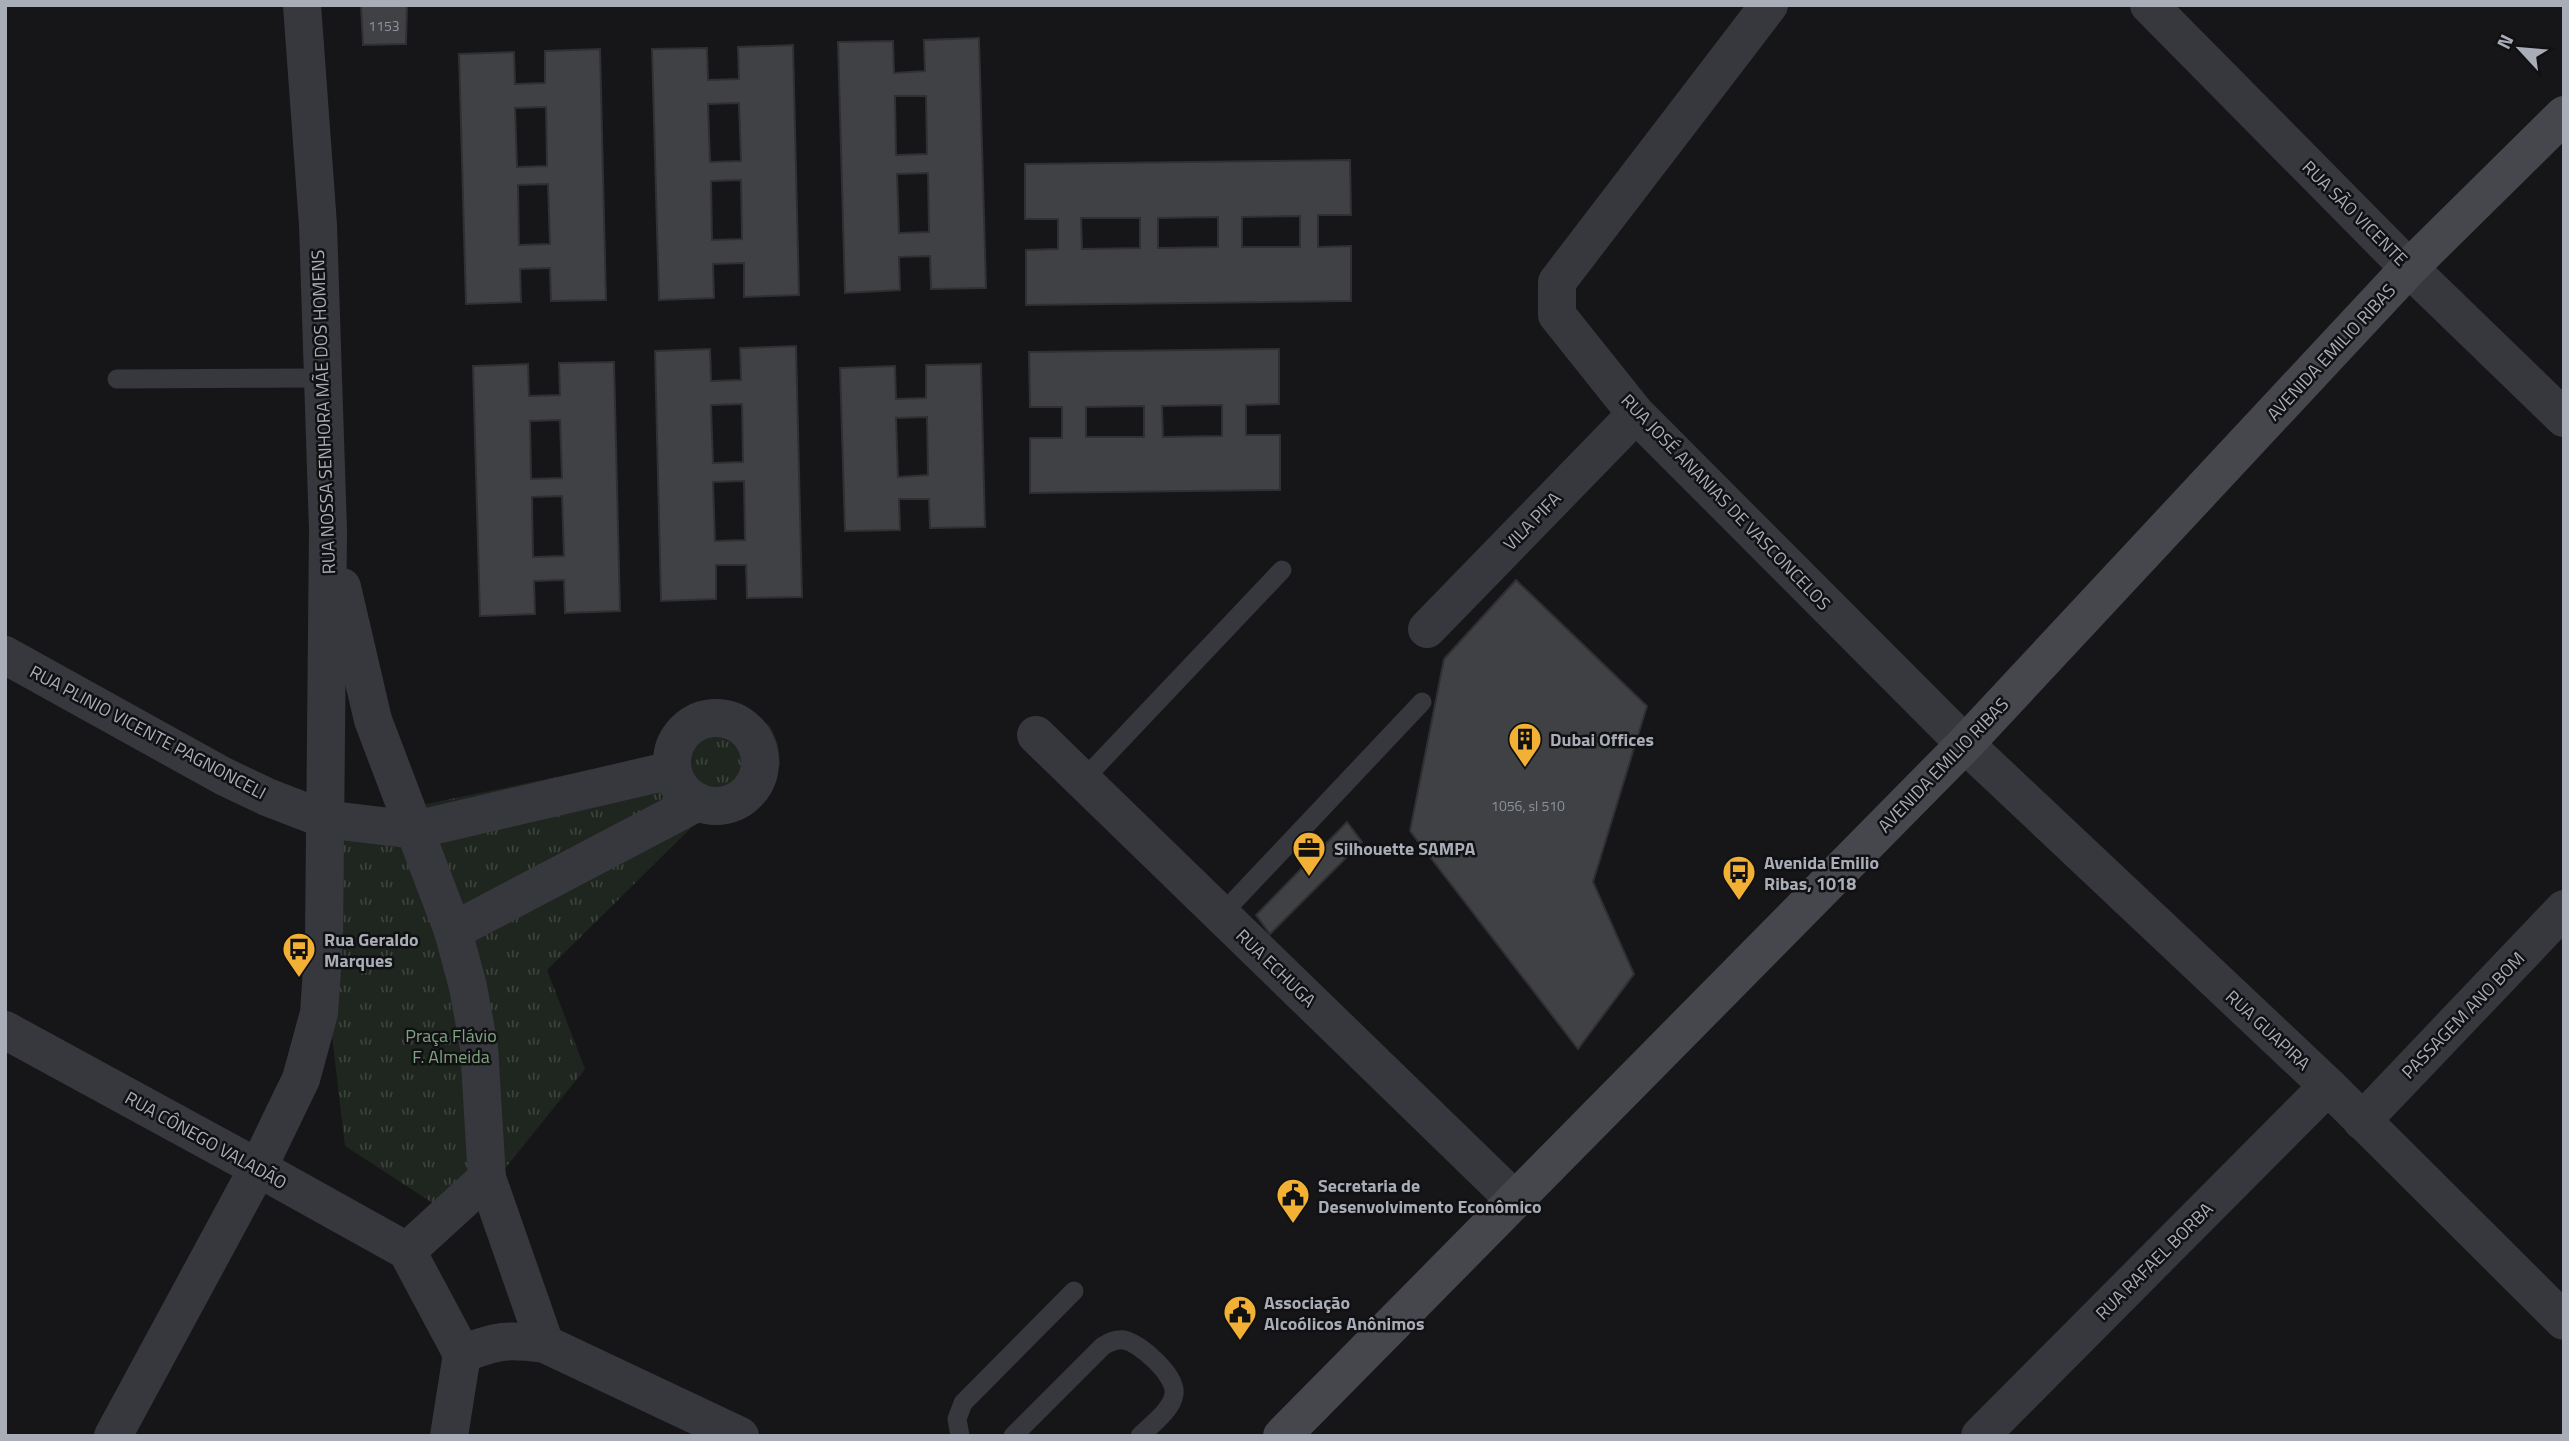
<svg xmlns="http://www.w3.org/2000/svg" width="2569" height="1441" viewBox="0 0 2569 1441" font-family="'Titillium Web',sans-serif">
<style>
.park{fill:url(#park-tufts)}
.building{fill:#404145;stroke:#303034;stroke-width:2;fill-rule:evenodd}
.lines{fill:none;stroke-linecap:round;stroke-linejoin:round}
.service{stroke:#37383d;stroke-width:19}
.minor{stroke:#37383d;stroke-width:38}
.tertiary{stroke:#37383d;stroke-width:38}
.secondary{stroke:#45474d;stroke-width:38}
.labels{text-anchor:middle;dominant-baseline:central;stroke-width:5;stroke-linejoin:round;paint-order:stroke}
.number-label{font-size:14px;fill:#8e929b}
.street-label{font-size:18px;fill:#a8adb8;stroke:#111113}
.poi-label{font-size:18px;font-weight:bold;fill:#a8adb8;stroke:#111113;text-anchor:start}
.park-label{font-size:18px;fill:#7fa381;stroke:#111113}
</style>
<defs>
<pattern id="park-tufts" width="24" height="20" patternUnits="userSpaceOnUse" patternTransform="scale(1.75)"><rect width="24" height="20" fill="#1e261f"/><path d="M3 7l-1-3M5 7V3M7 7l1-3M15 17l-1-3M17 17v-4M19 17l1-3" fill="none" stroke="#3c433d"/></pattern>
</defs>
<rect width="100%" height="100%" fill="#161618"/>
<path class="park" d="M740,705L770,726L778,744L780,765L765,792L697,822L547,970L585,1069L462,1222L345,1146L330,1019V855L354,819L653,757L694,709Z"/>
<g class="building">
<path d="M361,5H407L406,44L363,45Z"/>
<path d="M979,38L986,288L931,289L930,256L899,257L900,290L845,293L838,42L893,41L894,73L925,71L924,40ZM895,96H926L927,154L896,155ZM928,173L929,232L899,233L897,174Z"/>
<path d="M793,45L799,295L744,297V263L713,264L714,298L659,300L652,49L707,48L708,80L739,79L738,47ZM739,103L741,161L710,162L708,104ZM741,180L742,239L712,240L711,181Z"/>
<path d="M600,49L606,300L551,301L550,268L520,269L521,302L466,304L459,54L514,52L515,84L545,83V51ZM546,107L547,166L517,167L515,108ZM548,184L550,244L519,245L518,185Z"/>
<path d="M1350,160L1351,215H1318V247L1351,246V301L1026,305V250L1058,249V219H1025V164ZM1300,216V247H1242V217ZM1218,217V247L1158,248V218ZM1081,218H1140V248L1082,249Z"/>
<path d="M796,346L802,597L747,598L746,565H716V599L661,601L655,351L710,349L711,381L741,380L740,348ZM742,404L743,462L713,463L711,405ZM744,481L745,540L715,541L713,482Z"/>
<path d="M1279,349V404L1246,405V435H1280V490L1030,493V438H1062V407H1030L1029,352ZM1222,405V436L1163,437L1162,406ZM1144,406V437H1086V407Z"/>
<path d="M614,362L620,611L565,613L564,580L534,581L535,614L480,616L473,366L528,364L529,396L560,395L559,363ZM560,420L562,478L531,479L530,421ZM562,496L564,556L533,557L532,497Z"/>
<path d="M981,364L985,527L930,528L929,499H899L900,530L845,531L840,368L895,366L896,399L926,398V365ZM927,417L928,475L898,477L896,418Z"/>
<path d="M1516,580L1647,706L1593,882L1634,974L1578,1049L1410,831L1444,659Z"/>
<path d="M1347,822L1362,842L1270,934L1256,915Z"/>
</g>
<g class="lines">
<g class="service">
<path d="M117,379L323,378"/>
<path d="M1083,780L1282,570"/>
<path d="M1221,915L1422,702"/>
<path d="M960,1436L957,1419L963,1403L1074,1291"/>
<path d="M1013,1436L1103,1346C1110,1342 1116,1339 1124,1340C1140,1343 1177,1376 1174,1394C1172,1410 1151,1425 1140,1436"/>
</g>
<g class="minor">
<path d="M1769,5L1557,282V315L1636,414L1965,744L2328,1086L2564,1321"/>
<path d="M2149,5L2409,268L2564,418"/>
<path d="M1427,629L1636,414"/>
<path d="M5,655L223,776L267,797L324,819L415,830L672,770"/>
<circle cx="716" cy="762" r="44"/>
<path d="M1036,735L1515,1200"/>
<path d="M453,931L698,802"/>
<path d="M5,1030L258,1168"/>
<path d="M2362,1121L2564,909"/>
<path d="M1980,1436L2328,1086"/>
</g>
<g class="tertiary">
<path d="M342,587L373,720L453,931L468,987L479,1047L487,1178L545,1344"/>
<path d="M258,1168L407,1251L462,1354"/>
<path d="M407,1251L487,1178"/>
<path d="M462,1354C498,1340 507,1339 545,1344L740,1436"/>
<path d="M113,1436L258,1168L301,1079L319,1013L324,940L328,530L318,225L302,5"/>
<path d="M449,1436L462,1354"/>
</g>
<path class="secondary" d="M1282,1436L1965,744L2409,268L2564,115"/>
</g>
<defs>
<symbol id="building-pin" viewBox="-11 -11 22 30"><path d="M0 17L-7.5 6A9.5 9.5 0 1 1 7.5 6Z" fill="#f2b134" stroke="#111113"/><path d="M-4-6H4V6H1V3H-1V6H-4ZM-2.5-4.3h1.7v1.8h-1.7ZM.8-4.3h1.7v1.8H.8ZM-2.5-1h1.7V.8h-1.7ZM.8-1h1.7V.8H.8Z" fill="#111"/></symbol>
<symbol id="office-pin" viewBox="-11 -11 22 30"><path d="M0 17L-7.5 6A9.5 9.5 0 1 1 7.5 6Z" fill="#f2b134" stroke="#111113"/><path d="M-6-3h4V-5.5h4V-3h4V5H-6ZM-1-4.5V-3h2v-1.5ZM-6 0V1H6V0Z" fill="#111"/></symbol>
<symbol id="bus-pin" viewBox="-11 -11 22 30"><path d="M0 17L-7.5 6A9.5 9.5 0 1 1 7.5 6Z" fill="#f2b134" stroke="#111113"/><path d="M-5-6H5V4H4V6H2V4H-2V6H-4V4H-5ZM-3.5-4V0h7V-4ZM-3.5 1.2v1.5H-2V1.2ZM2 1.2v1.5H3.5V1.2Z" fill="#111"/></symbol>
<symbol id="civic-pin" viewBox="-11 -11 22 30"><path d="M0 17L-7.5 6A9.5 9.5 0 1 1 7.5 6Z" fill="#f2b134" stroke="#111113"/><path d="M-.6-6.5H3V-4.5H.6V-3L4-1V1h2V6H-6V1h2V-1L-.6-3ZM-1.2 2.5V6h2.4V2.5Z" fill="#111"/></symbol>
</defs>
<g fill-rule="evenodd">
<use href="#building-pin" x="1506" y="720" width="38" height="52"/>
<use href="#office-pin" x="1290" y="829" width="38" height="52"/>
<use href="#bus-pin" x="1720" y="853" width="38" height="52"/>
<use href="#bus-pin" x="280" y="930" width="38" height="52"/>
<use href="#civic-pin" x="1274" y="1176" width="38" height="52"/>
<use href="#civic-pin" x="1221" y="1293" width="38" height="52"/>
</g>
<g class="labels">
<g class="number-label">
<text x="384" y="25">1153</text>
<text x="1528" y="805">1056, sl 510</text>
</g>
<g class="street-label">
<text transform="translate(2355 213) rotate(45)">RUA SÃO VICENTE</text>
<text transform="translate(2331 352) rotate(-47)">AVENIDA EMILIO RIBAS</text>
<text transform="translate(323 412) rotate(-92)">RUA NOSSA SENHORA MÃE DOS HOMENS</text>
<text transform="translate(1726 502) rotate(46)">RUA JOSÉ ANANIAS DE VASCONCELOS</text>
<text transform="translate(1532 521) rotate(-46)">VILA PIFA</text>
<text transform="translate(148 732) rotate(28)">RUA PLINIO VICENTE PAGNONCELI</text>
<text transform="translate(1943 765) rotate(-46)">AVENIDA EMILIO RIBAS</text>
<text transform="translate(1276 968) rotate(44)">RUA ECHUGA</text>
<text transform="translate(2463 1015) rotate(-46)">PASSAGEM ANO BOM</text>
<text transform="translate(2268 1030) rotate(43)">RUA GUAPIRA</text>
<text transform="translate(206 1140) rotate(29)">RUA CÔNEGO VALADÃO</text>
<text transform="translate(2154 1261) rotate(-45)">RUA RAFAEL BORBA</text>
</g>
<g class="poi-label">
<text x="1550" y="739">Dubai Offices</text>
<text x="1334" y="848">Silhouette SAMPA</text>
<text x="1764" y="862">Avenida Emilio<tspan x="1764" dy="21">Ribas, 1018</tspan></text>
<text x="324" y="939">Rua Geraldo<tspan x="324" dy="21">Marques</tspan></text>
<text x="1318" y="1185">Secretaria de<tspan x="1318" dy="21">Desenvolvimento Econômico</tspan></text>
<text x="1264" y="1302">Associação<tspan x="1264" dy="21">Alcoólicos Anônimos</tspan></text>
</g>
<g class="park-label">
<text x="451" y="1035">Praça Flávio<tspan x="451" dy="21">F. Almeida</tspan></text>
</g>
</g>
<rect width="2569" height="1441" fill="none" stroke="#a8adb8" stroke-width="14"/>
<g transform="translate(2520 49) rotate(296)" stroke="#111113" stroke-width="5" paint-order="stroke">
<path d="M0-5L12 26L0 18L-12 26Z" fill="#a8adb8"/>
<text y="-10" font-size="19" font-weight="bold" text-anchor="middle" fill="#a8adb8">N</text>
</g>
</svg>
